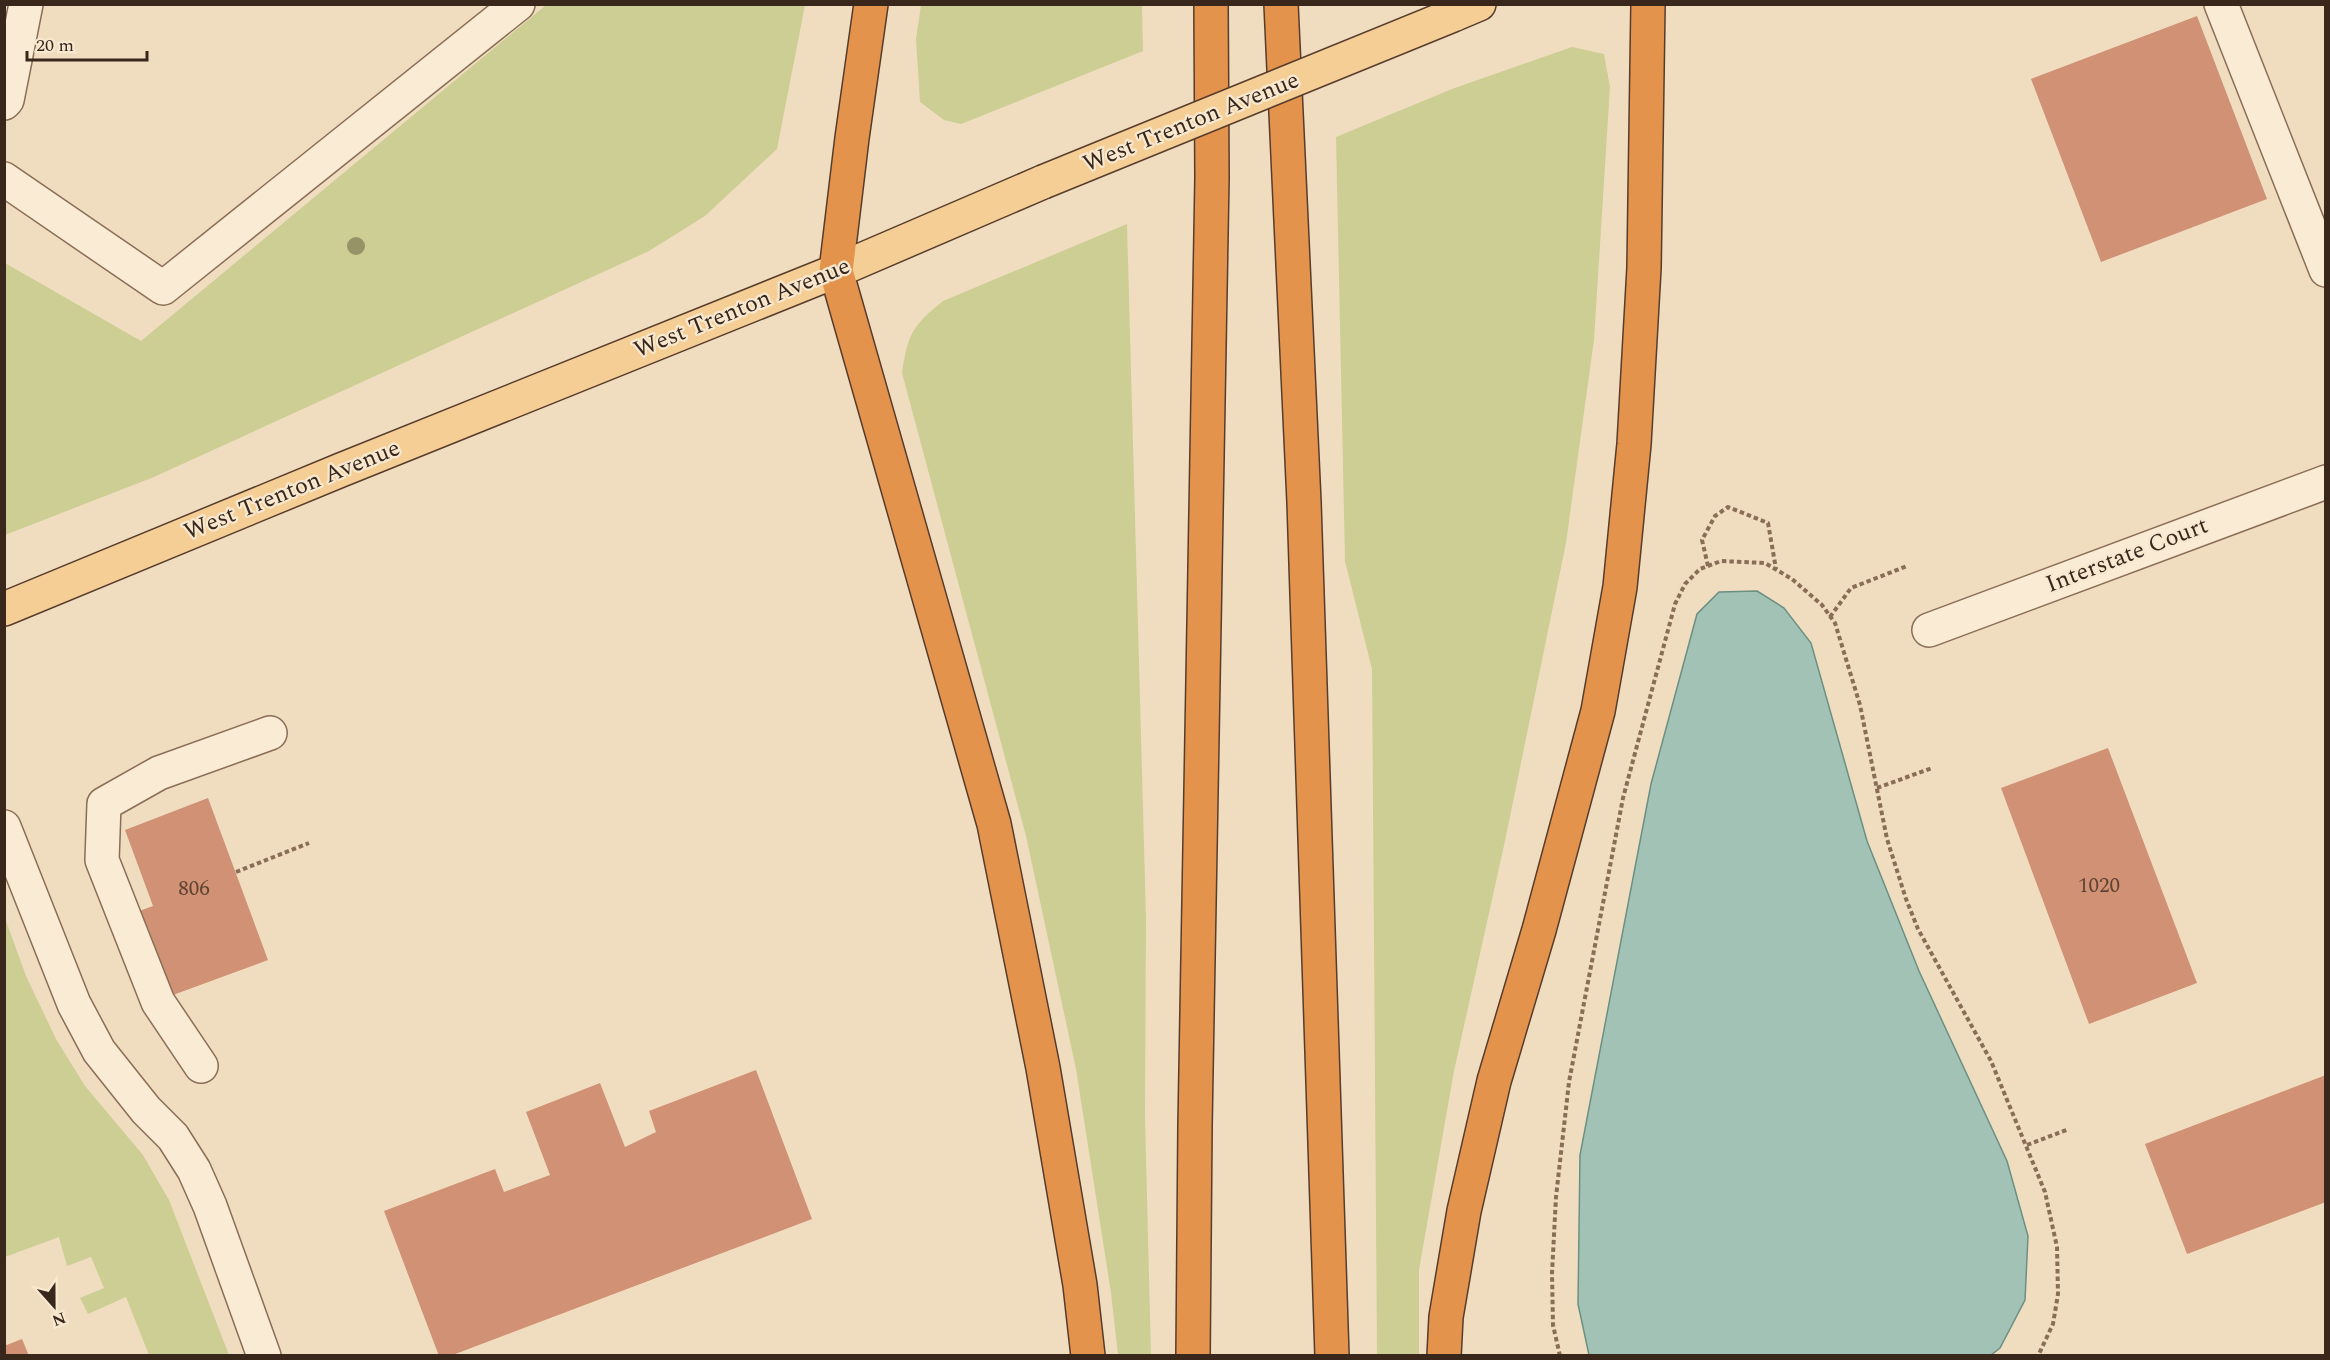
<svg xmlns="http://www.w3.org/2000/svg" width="2330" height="1360" viewBox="0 0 2330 1360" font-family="Spectral,serif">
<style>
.green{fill:#cdce94}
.water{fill:#a3c2b6;stroke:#6a9083;stroke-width:1.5}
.building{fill:#d09174}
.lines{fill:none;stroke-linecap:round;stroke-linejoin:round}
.minor-casing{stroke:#8a6d57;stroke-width:36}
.major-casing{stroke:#573c2c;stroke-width:36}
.highway-casing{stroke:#573c2c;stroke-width:36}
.path{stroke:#8a6d57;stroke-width:4;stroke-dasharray:4.5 3;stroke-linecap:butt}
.minor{stroke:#faebd4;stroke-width:33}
.major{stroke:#f5ce96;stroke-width:33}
.highway{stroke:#e4934d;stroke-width:33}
.major-bridge-casing{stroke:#573c2c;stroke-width:36;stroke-linecap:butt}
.major-bridge{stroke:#f5ce96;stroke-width:33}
.tree{fill:#979369}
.labels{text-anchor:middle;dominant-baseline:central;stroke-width:4.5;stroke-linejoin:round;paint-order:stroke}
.number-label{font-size:21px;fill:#5f4232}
.street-label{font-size:24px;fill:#39271c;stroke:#f7e8d0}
</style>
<rect width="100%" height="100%" fill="#f0ddc0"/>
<g class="green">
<path d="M546,5H805L777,149L705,216L649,251L154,477L5,535V263L141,341Z"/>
<path d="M921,5H1142L1143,51L961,124L944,120L920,102L916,39Z"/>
<path d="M1572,47L1604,54L1610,87L1594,340L1566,543L1505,841L1454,1071L1419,1270V1355H1377L1372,669L1345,561L1336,137L1452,89Z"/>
<path d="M1127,224L1146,918L1145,1117L1151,1356L1118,1355L1111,1293L1076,1069L1026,836L902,373C908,334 912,326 943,301Z"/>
<path d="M5,918L26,976L56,1039L85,1086L143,1155L169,1200L229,1355H149L126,1297L88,1314L80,1298L104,1288L91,1257L67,1266L59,1237L5,1257Z"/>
</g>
<path class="water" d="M1757,591L1784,608L1811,643L1867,841L1919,971L2007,1161L2028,1236L2025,1300L2000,1348L1991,1355H1589L1578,1304L1580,1155L1651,784L1697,614L1719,592Z"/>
<g class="building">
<path d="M2197,16L2267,199L2101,262L2031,79Z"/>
<path d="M2108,748L2197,983L2089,1024L2001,788Z"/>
<path d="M208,798L268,960L173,995L148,928L140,931L134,913L153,906L125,830Z"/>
<path d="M756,1070L812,1219L450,1356H439L384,1211L495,1169L504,1192L550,1175L526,1112L600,1083L625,1147L656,1132L649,1111Z"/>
<path d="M2326,1075V1202L2187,1254L2145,1144Z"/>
<path d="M22,1339L29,1356H4V1346Z"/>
</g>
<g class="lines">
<defs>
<g id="minor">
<path d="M2221,4L2326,270"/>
<path d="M4,103L7,100L26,4"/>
<path d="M4,179L163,288L518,4"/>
<path d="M1929,630L2326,482"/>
<path d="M4,827L74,1004L99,1051L146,1110L173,1137L194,1170L210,1206L264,1356"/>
<path d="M201,1066L158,1002L102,860L104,804L159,773L270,733"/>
</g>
<g id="major">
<path d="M1453,15L1479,4"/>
<path d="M4,609L341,470L836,271L1043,182"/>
</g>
<g id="highway">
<path d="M871,4L852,138L836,271L994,824L1043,1068L1080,1285L1088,1356"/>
<path d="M1281,4L1304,502L1332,1356"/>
<path d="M1193,1356L1195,1126L1212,178L1211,4"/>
<path d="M1444,1356L1446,1317L1464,1211L1494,1081L1539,930L1598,711L1620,587L1634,444L1644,268L1648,4"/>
</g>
</defs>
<use href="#minor" class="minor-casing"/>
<use href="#major" class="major-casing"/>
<use href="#highway" class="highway-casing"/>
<g class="path">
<path d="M1708,566L1702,540L1715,516L1728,507L1768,523L1776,569"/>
<path d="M1830,617L1851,588L1907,566"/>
<path d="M1877,788L1932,768"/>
<path d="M236,872L309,843"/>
<path d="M2027,1145L2069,1129"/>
<path d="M1560,1356L1553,1325L1552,1273L1556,1197L1569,1082L1623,798L1675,604L1685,584L1700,569L1721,561L1765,563L1792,579L1822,605L1835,623L1860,705L1887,839L1906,899L1918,929L1991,1061L2045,1192L2057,1247L2058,1294L2053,1324L2038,1356"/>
</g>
<use href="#minor" class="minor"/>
<use href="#major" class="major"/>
<use href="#highway" class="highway"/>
<defs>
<path id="major-bridge" d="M1043,182L1453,15"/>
</defs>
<use href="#major-bridge" class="major-bridge-casing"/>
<use href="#major-bridge" class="major-bridge"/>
</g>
<circle class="tree" cx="356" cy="246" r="9"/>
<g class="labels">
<g class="number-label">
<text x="2099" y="886">1020</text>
<text x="194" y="889">806</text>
</g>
<g class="street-label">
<text transform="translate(1191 122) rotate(-22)">West Trenton Avenue</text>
<text transform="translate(742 308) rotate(-22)">West Trenton Avenue</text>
<text transform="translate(292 490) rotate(-22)">West Trenton Avenue</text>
<text transform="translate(2127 555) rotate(-21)">Interstate Court</text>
</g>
</g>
<rect width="2330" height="1360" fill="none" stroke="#39271c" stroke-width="12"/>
<g transform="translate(54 1306) rotate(159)" stroke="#f7e8d0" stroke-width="4.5" paint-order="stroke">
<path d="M0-4.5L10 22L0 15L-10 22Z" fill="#39271c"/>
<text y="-9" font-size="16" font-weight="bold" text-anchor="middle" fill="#39271c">N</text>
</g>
<path d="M27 51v9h120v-9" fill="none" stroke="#39271c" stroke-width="3"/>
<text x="36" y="51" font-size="18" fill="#39271c" stroke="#f7e8d0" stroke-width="4.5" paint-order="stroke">20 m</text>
</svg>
